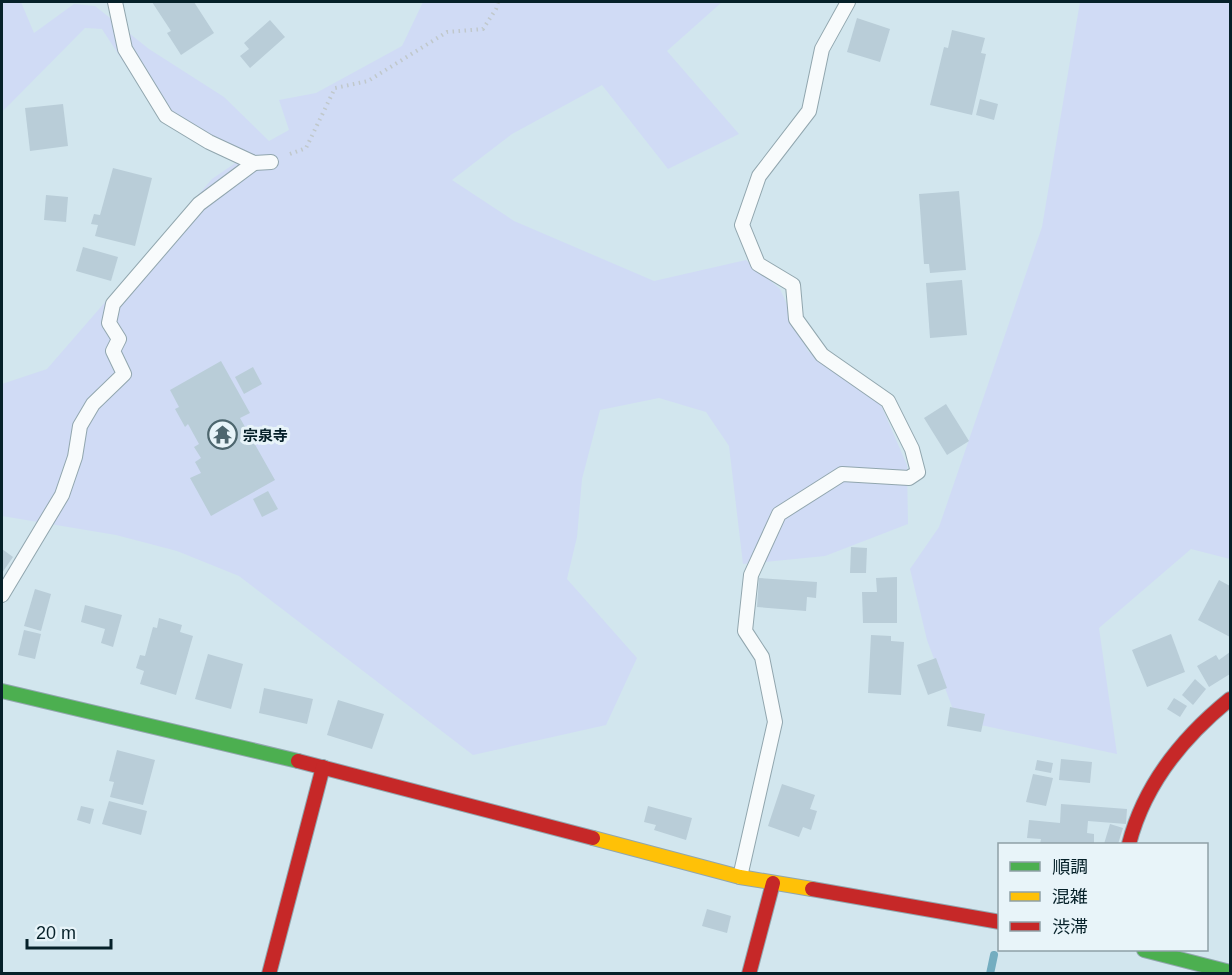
<svg xmlns="http://www.w3.org/2000/svg" width="1232" height="975" viewBox="0 0 1232 975" font-family="Arial,'Noto Sans JP',sans-serif">
<style>
.green{fill:#d0dbf5}
.lines{fill:none;stroke-linecap:round;stroke-linejoin:round}
.stream{stroke:#74adc0;stroke-width:8}
.building{fill:#b9cdd8}
.lane-casing{stroke:#91a6ae;stroke-width:16}
.fast-casing{stroke:#91a6ae;stroke-width:16}
.slow-casing{stroke:#91a6ae;stroke-width:16}
.jam-casing{stroke:#91a6ae;stroke-width:16}
.path{stroke:#c0c8cb;stroke-width:4;stroke-dasharray:1.5 4.5;stroke-linecap:butt}
.lane{stroke:#f8fbfc;stroke-width:14}
.fast{stroke:#4caf50;stroke-width:14}
.slow{stroke:#ffc107;stroke-width:14}
.jam{stroke:#c62828;stroke-width:14}
.labels{text-anchor:middle;dominant-baseline:central;stroke-width:6;stroke-linejoin:round;paint-order:stroke}
.poi-label{font-size:15px;font-weight:bold;fill:#062129;stroke:#e8f4f9;text-anchor:start}
</style>
<rect width="100%" height="100%" fill="#d2e6ee"/>
<g class="green">
<path d="M2,2H21L34,33L74,4L95,6L149,49L224,97L269,141L289,130L279,100L316,93L402,46L423,2H722L667,51L739,134L668,169L602,85L512,134L452,180L514,221L654,281L746,260L780,289L808,351L881,405L907,465L908,524L825,556L743,564L729,446L706,412L659,398L600,410L582,479L577,537L567,579L637,658L606,725L473,755L239,576L177,551L116,535L2,516V384L47,369L212,179L247,155L152,106L102,29L85,28L2,112Z"/>
<path d="M1080,2H1230V559L1191,549L1099,628L1117,754L957,720L927,640L910,569L939,527L1042,227Z"/>
</g>
<g class="lines">
<path class="stream" d="M990,974L994,955"/>
</g>
<g class="building">
<path d="M152,2H194L214,33L181,55L167,33L171,31Z"/>
<path d="M857,18L890,29L880,62L847,52Z"/>
<path d="M270,20L285,37L250,68L240,56L249,49L244,43Z"/>
<path d="M952,30L985,38L981,53L986,54L972,115L930,105L944,47L948,48Z"/>
<path d="M980,99L998,104L994,120L976,115Z"/>
<path d="M63,104L68,146L30,151L25,108Z"/>
<path d="M113,168L152,178L135,246L95,236L98,225L91,224L94,214L100,215Z"/>
<path d="M959,191L966,270L930,273L929,264H924L919,194Z"/>
<path d="M46,195L68,197L66,222L44,220Z"/>
<path d="M83,247L118,257L111,281L76,271Z"/>
<path d="M962,280L967,335L930,338L926,283Z"/>
<path d="M221,361L250,413L240,418L275,480L211,516L190,478L201,473L195,462L201,458L194,447L199,444L188,424L185,427L175,409L179,407L170,390Z"/>
<path d="M253,367L262,384L244,394L235,377Z"/>
<path d="M946,404L969,441L947,455L924,418Z"/>
<path d="M268,491L278,509L262,517L253,499Z"/>
<path d="M851,547L867,548L866,573H850Z"/>
<path d="M2,549L13,557L2,573Z"/>
<path d="M897,577V623H863L862,592H877L876,578Z"/>
<path d="M759,578L817,582L816,598L807,597L806,611L757,607Z"/>
<path d="M1219,580L1230,586V637L1198,620Z"/>
<path d="M35,589L51,594L41,631L24,626Z"/>
<path d="M85,605L122,615L113,647L101,643L105,629L81,622Z"/>
<path d="M159,618L182,625L180,632L193,636L176,695L140,684L144,671L136,668L140,655L145,656L153,627L157,628Z"/>
<path d="M24,630L41,634L35,659L18,655Z"/>
<path d="M1171,634L1185,672L1147,687L1132,650Z"/>
<path d="M871,635L891,636V641L904,642L901,695L868,693Z"/>
<path d="M1230,652V674L1209,687L1197,666L1216,655L1219,660Z"/>
<path d="M208,654L243,664L231,709L195,699Z"/>
<path d="M936,658L947,688L928,695L917,665Z"/>
<path d="M1195,679L1206,689L1193,705L1182,695Z"/>
<path d="M264,688L313,699L307,724L259,713Z"/>
<path d="M1174,698L1187,706L1180,717L1167,709Z"/>
<path d="M338,700L384,714L372,749L327,735Z"/>
<path d="M950,707L985,714L981,732L947,726Z"/>
<path d="M117,750L155,760L143,805L110,797L114,782L109,781Z"/>
<path d="M1061,759L1092,762L1090,783L1059,780Z"/>
<path d="M1037,760L1053,763L1051,773L1035,770Z"/>
<path d="M1033,774L1053,778L1046,806L1026,802Z"/>
<path d="M782,784L815,795L810,809L817,811L811,830L803,827L799,837L768,826Z"/>
<path d="M109,801L147,811L141,835L102,824Z"/>
<path d="M1061,804L1127,809L1126,824L1088,821L1087,833L1094,834V844H1040L1041,839L1027,838L1029,820L1060,823Z"/>
<path d="M81,806L94,809L90,824L77,820Z"/>
<path d="M648,806L692,818L686,840L654,830L656,825L644,822Z"/>
<path d="M1110,824L1123,828L1118,844H1104Z"/>
<path d="M707,909L731,916L727,933L702,926Z"/>
</g>
<g class="lines">
<defs>
<g id="lane">
<path d="M115,2L125,49L166,116L209,142L254,163L271,162"/>
<path d="M2,595L62,495L75,457L80,426L93,404L124,374L113,351L119,339L109,323L113,304L199,204L254,163"/>
<path d="M740,877L775,722L762,657L745,631L751,575L779,514L842,474L909,478L918,472L912,449L888,401L822,355L796,319L793,285L758,264L742,225L759,176L809,111L822,49L848,2"/>
</g>
<g id="fast">
<path d="M2,691L298,761"/>
<path d="M1144,950L1230,972"/>
</g>
<path id="slow" d="M593,838L740,877L812,889"/>
<g id="jam">
<path d="M298,761L593,838"/>
<path d="M1129,844C1144,785 1183,737 1230,699"/>
<path d="M812,889L1000,922"/>
<path d="M269,974L323,767"/>
<path d="M749,974L773,883"/>
</g>
</defs>
<use href="#lane" class="lane-casing"/>
<use href="#fast" class="fast-casing"/>
<use href="#slow" class="slow-casing"/>
<use href="#jam" class="jam-casing"/>
<path class="path" d="M290,154L306,148L335,88L368,81L447,32L483,29L496,9L498,2"/>
<use href="#lane" class="lane"/>
<use href="#fast" class="fast"/>
<use href="#slow" class="slow"/>
<use href="#jam" class="jam"/>
</g>
<defs>
<symbol id="temple-ring" viewBox="-11 -11 22 22"><circle r="9.5" fill="#e8f4f9" stroke="#4d666e" stroke-width="1.5"/><path d="M0-6L5-2H3V0L6.5 2.5H4V6H1.5V3h-3V6H-4V2.5H-6.5L-3 0V-2H-5Z" fill="#4d666e"/></symbol>
</defs>
<g fill-rule="evenodd">
<use href="#temple-ring" x="206" y="418" width="33" height="33"/>
</g>
<g class="labels">
<g class="poi-label">
<text x="243" y="435">宗泉寺</text>
</g>
</g>
<rect width="1232" height="975" fill="none" stroke="#062129" stroke-width="6"/>
<rect x="998" y="843" width="210" height="108" fill="#e8f4f9" stroke="#8ea0a6" stroke-width="1.5"/>
<rect x="1010" y="862" width="30" height="9" fill="#4caf50" stroke="#8ea0a6" stroke-width="1.5"/>
<text x="1052" y="873" font-size="18" fill="#062129">順調</text>
<rect x="1010" y="892" width="30" height="9" fill="#ffc107" stroke="#8ea0a6" stroke-width="1.5"/>
<text x="1052" y="903" font-size="18" fill="#062129">混雑</text>
<rect x="1010" y="922" width="30" height="9" fill="#c62828" stroke="#8ea0a6" stroke-width="1.5"/>
<text x="1052" y="933" font-size="18" fill="#062129">渋滞</text>
<path d="M27 939v9h84v-9" fill="none" stroke="#062129" stroke-width="3"/>
<text x="36" y="939" font-size="18" fill="#062129" stroke="#e8f4f9" stroke-width="4.5" paint-order="stroke">20 m</text>
</svg>
